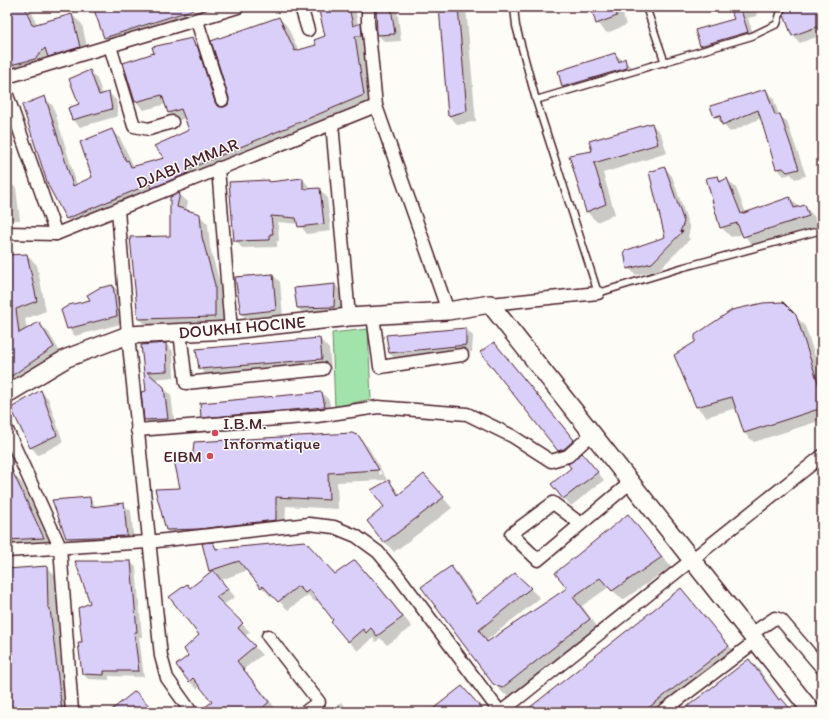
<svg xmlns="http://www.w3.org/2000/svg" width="829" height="719" viewBox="0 0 829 719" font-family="Itim,sans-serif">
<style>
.green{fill:#a2e3ac;stroke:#76816c}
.shadow{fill:#0003;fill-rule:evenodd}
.building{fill:#dacff8;stroke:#4a1f2b}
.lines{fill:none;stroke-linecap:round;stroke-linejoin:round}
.lane-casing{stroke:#4a1f2b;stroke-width:9}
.street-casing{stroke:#4a1f2b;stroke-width:15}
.secondary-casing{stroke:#4a1f2b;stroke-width:20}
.lane{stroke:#fdfcf7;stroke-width:6}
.street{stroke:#fdfcf7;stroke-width:12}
.secondary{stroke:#fdfcf7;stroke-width:17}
.poi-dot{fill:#d1495b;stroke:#fdfcf7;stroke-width:1.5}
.labels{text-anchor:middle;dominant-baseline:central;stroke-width:3;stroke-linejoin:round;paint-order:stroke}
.street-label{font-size:17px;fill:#4a1f2b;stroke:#fdfcf7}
.poi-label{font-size:17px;fill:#4a1f2b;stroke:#fdfcf7;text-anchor:start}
</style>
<rect width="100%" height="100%" fill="#fdfcf7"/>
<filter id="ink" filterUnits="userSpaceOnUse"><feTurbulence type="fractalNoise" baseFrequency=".025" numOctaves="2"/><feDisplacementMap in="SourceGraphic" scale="8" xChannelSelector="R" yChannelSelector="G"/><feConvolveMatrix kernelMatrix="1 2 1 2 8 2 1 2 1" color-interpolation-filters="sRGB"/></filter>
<g filter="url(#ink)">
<path class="green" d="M368,329L371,399L335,407L332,333Z"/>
<g class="shadow">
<path d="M7,7H30L37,25L72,15L82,24L89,56L21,74L11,64L7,53Z"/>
<path d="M95,7H184L187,21L112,45L105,38Z"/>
<path d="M202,7H228L209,14Z"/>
<path d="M319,7H355L358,25L360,24L368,32L369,44H363L371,103L74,226L66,218L45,98L53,106L77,185L93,177L112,130L120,138L134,167L165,158L190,131L185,118L177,121L169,113L166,104L144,110L136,102L124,63L192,39L205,54L221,108H224L229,105L279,18L287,26L299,51L317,45L327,36Z"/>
<path d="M376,7H397L401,41L385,42L378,35Z"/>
<path d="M440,7H466L476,121L458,125L449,116Z"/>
<path d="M592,7H621L626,25L607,33L597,23Z"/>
<path d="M730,7H755L757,16L748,18L755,40L708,52L701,45L735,20Z"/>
<path d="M787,7H821L822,35L800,43L793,36L786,14Z"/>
<path d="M615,54L632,67L634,75L571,94L563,87L559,72Z"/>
<path d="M90,72L97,79L103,95L109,93L116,100L118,116L80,127L73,120L69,109L80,105Z"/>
<path d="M766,90L773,97L779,115L787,122L806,176L795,179L791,174L784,176L777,168L761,118L730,132L715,116Z"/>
<path d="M652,124L661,134L667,153L603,173L615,214L597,222L587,212L571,155L593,152Z"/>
<path d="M7,139L14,154L7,156Z"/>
<path d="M665,168L672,176L690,229L688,237L690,239L659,270L636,275L628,268L666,238Z"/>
<path d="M718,177L722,181L727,179L736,188L746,213L790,198L800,208L804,206L814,216L818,226L753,246L743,234L731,237L721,227Z"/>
<path d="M302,179L309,186V190L319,189L327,197L331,231L307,234L299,224L278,222L279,241H277V247L242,248L235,240L269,181L271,183Z"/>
<path d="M7,180L16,188L20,220H7Z"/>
<path d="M179,194L188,202L186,211L199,215L208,224L210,247L223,295L224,325L148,327L139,318L171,237Z"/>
<path d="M27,255L37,265L46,311L25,319L27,330L39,323L49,333L63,357L7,390V256Z"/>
<path d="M273,275L280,282L283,317L249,321L242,314L236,278Z"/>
<path d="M335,285L342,292L341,314L305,315L298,308L295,289Z"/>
<path d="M113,286L120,293L124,323L75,336L68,328L92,301Z"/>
<path d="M783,303L805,326L822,377V420L754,442L744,433L736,408L706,417L697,407L676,355Z"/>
<path d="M466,329L473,336L472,352L397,360L389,353Z"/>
<path d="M320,339L329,349L331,368L210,378L200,369Z"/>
<path d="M494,343L501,350L581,448L566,458L559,450Z"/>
<path d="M166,344L173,351L174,377L154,379L171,395L175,426L153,427L145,419L147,392L142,346Z"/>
<path d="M40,391L48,398L63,442L38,455L31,447Z"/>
<path d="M322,393L329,400L332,414L209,424L202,417Z"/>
<path d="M358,437L368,447L387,480L337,482L338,509L286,506L285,530L176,540L166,530L181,488L193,464ZM362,443H364L382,474L380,475Z"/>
<path d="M7,445L17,463L7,468Z"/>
<path d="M589,462L604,480L571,506L552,484L573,469Z"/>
<path d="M13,474L22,483L53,548L7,550V476Z"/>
<path d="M424,475L452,508L394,552L385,542V507L389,481L400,494Z"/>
<path d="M90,498L97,508L123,504L131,511L134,543L75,545L67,537Z"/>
<path d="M628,516L671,567L623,600L609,587L582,606L599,629L512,697L504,694L494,684L451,567L460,576L479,604L515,574L540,598L487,640L489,642L569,588Z"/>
<path d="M212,543L219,550L335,575L355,561L381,588L412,627L387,645L380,638L376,642L373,638L358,651L348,641L319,600L315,602L308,595L288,610L273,595L271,597L262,587L248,570L221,580L235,597L223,605L250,632L245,636L262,655L244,669L277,710L275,712H202L213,702L200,686L197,689L189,681V656L201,635L191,589L212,572L204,544Z"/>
<path d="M130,562L136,567L142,637H139L144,677L109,676V680L88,679L83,674V643Z"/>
<path d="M47,567L57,577V616L60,618L70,712H7V570Z"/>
<path d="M681,590L738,656L665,712H526Z"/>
<path d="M749,660L759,669L780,700L793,712H681Z"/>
<path d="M341,702L351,712H330Z"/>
<path d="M164,707L168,712H159Z"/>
</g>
<g class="building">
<path d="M7,7H25L32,25L72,14L80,47L48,57L45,48L35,59L10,65L7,56Z"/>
<path d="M93,7H195V9L104,38Z"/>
<path d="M318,7H349L353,26L361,23L362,36H355L364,95L186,170L188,173L152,188L150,184L66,219L48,185L22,105L45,96L73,186L92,177L80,142L112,129L126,161L128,160L131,167L164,158L154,146L189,130L181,109L168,113L162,95L135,102L123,63L154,53L152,47L192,38L195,46L197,45L215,102L217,106L224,107L228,105L229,98L211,41L279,17L295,51L316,45L314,40L325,36Z"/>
<path d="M376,7H391L395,34L377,35Z"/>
<path d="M439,7H458L467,111L448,116Z"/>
<path d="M591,7H615L617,16L596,24Z"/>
<path d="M729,7H740L748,32L700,46L695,30L734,19Z"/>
<path d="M786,7H818L822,17V25L792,36L784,15Z"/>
<path d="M615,53L619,62L625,58L627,68L562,87L558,71Z"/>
<path d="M90,70L99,95L109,92L112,109L72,120L68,108L79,104L69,79Z"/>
<path d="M766,89L775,115L780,114L799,169L787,172L783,168L776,169L758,110L722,125L720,115L714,117L710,106Z"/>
<path d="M652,123L658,144L594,163L606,204L586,212L569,155L592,151L589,141Z"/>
<path d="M665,167L684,222L680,232L683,231L652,263L627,269L624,251L665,237L649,172Z"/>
<path d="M718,176L720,182L727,178L741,214L790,197L794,208L805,205L809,216L743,237L737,223L720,228L706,178Z"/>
<path d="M303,178V189L320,188L324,224L298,227L296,218L271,216L273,234H270V240L234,241L229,182L269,180V182Z"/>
<path d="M180,193L177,207L200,214L202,237L215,285V317L138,319L130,237L170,236V197Z"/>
<path d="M27,254L37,301L16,309L19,333L39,322L54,347L7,379V255Z"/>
<path d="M273,274L276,310L241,314L235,277Z"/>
<path d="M335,284L334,307L297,308L294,288Z"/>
<path d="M113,285L117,316L67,329L61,310L69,305L90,300L87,295L99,288Z"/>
<path d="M783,302L796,315L822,395V408L744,433L732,397L696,407L674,355L695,342V335L732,310L763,303Z"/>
<path d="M466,328V345L389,353L386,335Z"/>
<path d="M320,338L322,359L199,369L196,349Z"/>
<path d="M494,342L574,440L564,449L558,451L480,352Z"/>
<path d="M166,343L167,371L147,372L164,387L168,419L144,420L141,392L146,391L141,345Z"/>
<path d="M41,390L57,435L30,448L11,408Z"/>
<path d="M322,392L325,407L201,418L200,403Z"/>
<path d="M352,433L359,436L379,470L328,473L329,500L276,497V520L199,529L166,530L155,489L180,488L174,460L192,463L194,442Z"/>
<path d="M582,453L598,472L563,499L551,484L571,468L568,464Z"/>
<path d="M7,460L44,538L7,540Z"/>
<path d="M424,474L444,497L384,543L367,521L384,507L371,490L389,480L398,495Z"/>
<path d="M90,497L91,507L124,503L127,536L66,538L52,500Z"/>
<path d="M628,514L662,557L612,591L600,578L573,597L590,619L502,688L493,684L421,587L451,566L477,604L515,573L531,588L479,630L487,642L567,588L555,573Z"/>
<path d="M305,541L335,574L355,560L370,578L371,577L403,617L377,636L371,628L366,633L363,629L348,642L331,622L333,620L310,590L305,593L298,586L278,602L263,586L261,588L239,561L209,571L202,543L213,542L216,549Z"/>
<path d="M75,561H131L137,632H134L139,671H104V675L82,674L78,642H82L78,608L90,603Z"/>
<path d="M47,566L48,608H50L62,712H7V569Z"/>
<path d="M213,570L228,589L216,597L243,623L238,628L255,646L237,661L269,702L258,712H198L212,702L193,678L189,682L176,665L188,656L184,649L199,635L169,597L187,584L190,588Z"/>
<path d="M681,588L729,646L643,712H524Z"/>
<path d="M749,659L779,700L781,698L793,712H680Z"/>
<path d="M462,686L485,712H429Z"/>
<path d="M135,691L155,712H109Z"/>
</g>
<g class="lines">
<defs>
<g id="lane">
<path d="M514,7L516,26L536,100L598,293L684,267L822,230"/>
<path d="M646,7L665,63"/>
<path d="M536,100L752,36L777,24L782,7"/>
</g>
<g id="street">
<path d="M301,7L308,30"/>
<path d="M368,7V22L376,106L448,311"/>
<path d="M197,21L222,100"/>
<path d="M110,46L134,126L149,129L172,122"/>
<path d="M7,77L238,7"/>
<path d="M7,95L56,234"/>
<path d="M332,123L349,317"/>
<path d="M218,168L231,330"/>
<path d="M118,210L128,335L161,656L167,678L191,712"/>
<path d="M7,233L56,234L376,106"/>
<path d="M490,304L598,293"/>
<path d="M373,316L380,367L462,355"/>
<path d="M180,332L186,383L323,369"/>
<path d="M7,430L60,547L72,712"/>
<path d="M137,430L317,416L378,407L467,414L512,436L551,461L568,456L593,433"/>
<path d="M581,524L553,503L511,534L538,560L631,482"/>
<path d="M7,551L148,542L309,524L334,527L356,536L378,552L399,577L500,712"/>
<path d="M751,634L775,618L781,620L822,668"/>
<path d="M268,636L319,702L305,712"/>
<path d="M501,712L822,456"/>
<path d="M662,712L757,640"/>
</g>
<path id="secondary" d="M7,394L67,358L128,335L231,330L349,317L448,311L490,304L812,712"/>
</defs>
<use href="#lane" class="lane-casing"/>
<use href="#street" class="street-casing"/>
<use href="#secondary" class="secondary-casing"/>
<use href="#lane" class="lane"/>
<use href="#street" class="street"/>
<use href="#secondary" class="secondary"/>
</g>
</g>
<g class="poi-dot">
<circle cx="215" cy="433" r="4"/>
<circle cx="210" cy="456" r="4"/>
</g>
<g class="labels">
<g class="street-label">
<text transform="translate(187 163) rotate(-22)">DJABI AMMAR</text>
<text transform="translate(242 327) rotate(-5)">DOUKHI HOCINE</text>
</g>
<g class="poi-label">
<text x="223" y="423">I.B.M.<tspan x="223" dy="20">Informatique</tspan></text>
<text x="202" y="456" text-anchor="end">EIBM</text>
</g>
</g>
<rect width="829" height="719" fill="none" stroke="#fdfcf7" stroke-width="24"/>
<rect x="12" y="12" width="805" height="695" fill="none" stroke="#4a1f2b" stroke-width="1.5" filter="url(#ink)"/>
</svg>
